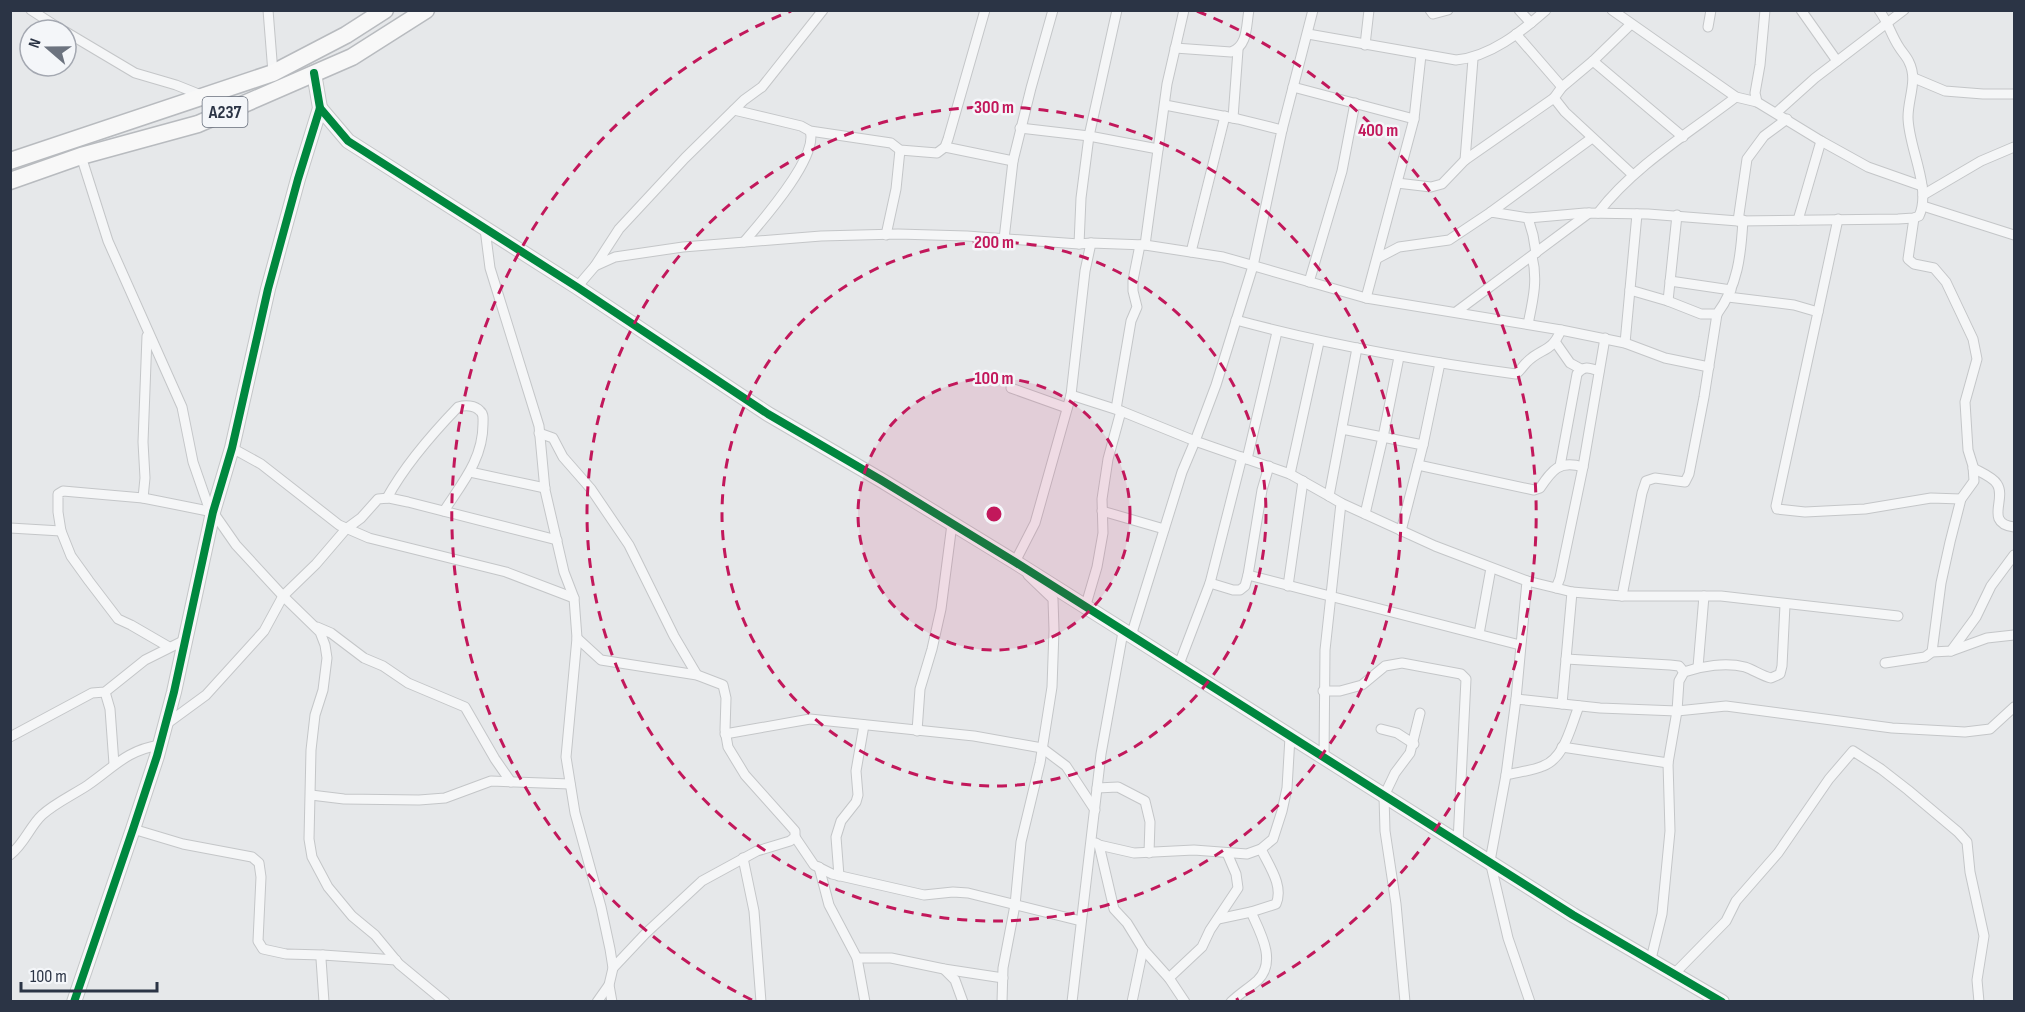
<svg xmlns="http://www.w3.org/2000/svg" width="2025" height="1012" viewBox="0 0 2025 1012" font-family="'Sofia Sans Condensed',sans-serif">
<style>
.lines{fill:none;stroke-linecap:round;stroke-linejoin:round}
.street-casing{stroke:#c4c6c8;stroke-width:11}
.secondary-casing{stroke:#c4c6c8;stroke-width:16}
.highway-casing{stroke:#b8bbbf;stroke-width:19}
.street{stroke:#f5f6f7;stroke-width:9}
.secondary{stroke:#f8f8f8;stroke-width:14}
.highway{stroke:#f8f8f8;stroke-width:16}
.cycleway-casing{stroke:#f4f6f9;stroke-width:11}
.cycleway{stroke:#00873e;stroke-width:8}
.ring{fill:none;stroke:#c2185b;stroke-width:3;stroke-dasharray:10 8}
.labels{text-anchor:middle;dominant-baseline:central;stroke-width:5;stroke-linejoin:round;paint-order:stroke}
.shield{fill:#f4f6f9;stroke:#676e7b;stroke-width:1.5}
.shield-label{font-size:18px;font-weight:bold;fill:#2b3445}
.centre{fill:#c2185b;stroke:#f4f6f9;stroke-width:3}
.ring-label{font-size:18px;text-anchor:middle;font-weight:bold;fill:#c2185b;stroke:#f4f6f9;stroke-width:5;stroke-linejoin:round;paint-order:stroke}
</style>
<rect width="100%" height="100%" fill="#e6e8ea"/>
<g class="lines">
<defs>
<g id="street">
<path d="M31,10L62,30"/>
<path d="M268,10L273,73"/>
<path d="M1430,10L1433,14L1448,10"/>
<path d="M1519,10L1531,23"/>
<path d="M1612,10L1736,97L1757,102L1821,141L1868,167L1922,186"/>
<path d="M1801,10L1837,61"/>
<path d="M1630,25L1593,61L1562,87L1554,98L1565,112L1633,175"/>
<path d="M1708,27L1711,10"/>
<path d="M66,32L135,73L176,85L201,95"/>
<path d="M1308,34L1456,60C1490,57 1521,32 1546,10"/>
<path d="M1516,34L1562,87"/>
<path d="M1365,45L1369,10"/>
<path d="M1175,48L1231,52C1248,46 1246,26 1249,10"/>
<path d="M1593,61L1683,137"/>
<path d="M1914,78L1945,91L1983,94H2014"/>
<path d="M1293,87L1414,119"/>
<path d="M1757,102L1755,93L1760,65L1765,10"/>
<path d="M1165,105L1238,119L1282,130L1253,266L1216,385L1195,441L1290,474L1329,496"/>
<path d="M734,110L801,126L810,131L891,143L900,150L937,153L945,147L948,139L985,10"/>
<path d="M1776,113L1815,78L1904,10"/>
<path d="M1233,118L1238,50"/>
<path d="M1020,128L1089,136L1158,149"/>
<path d="M1282,130L1313,10"/>
<path d="M945,147L1013,161"/>
<path d="M81,156L108,241L182,407L193,462L210,511"/>
<path d="M1465,160L1473,59"/>
<path d="M1397,183L1431,187L1442,184L1465,160L1554,98"/>
<path d="M1923,195L1981,161L2014,147"/>
<path d="M1923,206L2014,235"/>
<path d="M1491,212L1592,138"/>
<path d="M1598,213C1634,166 1689,133 1736,97"/>
<path d="M1528,218L1533,235L1536,253"/>
<path d="M1914,218L1908,259L1914,264L1934,268L1946,282L1973,339L1977,359L1965,402L1968,450L1973,466L1974,481L1961,499L1950,542L1941,583L1932,652"/>
<path d="M1798,220L1821,141"/>
<path d="M1738,221L1747,159L1764,136L1787,119"/>
<path d="M485,229L490,268L539,426L545,490L564,572L574,598L577,638L566,757L575,813L601,907L610,949L613,968L609,985L612,1002"/>
<path d="M886,235L896,189L900,150"/>
<path d="M1004,239L1013,161L1031,88L1053,10"/>
<path d="M744,242C761,222 819,157 810,131"/>
<path d="M1079,244L1081,198L1089,136L1117,10"/>
<path d="M1145,245L1167,84L1184,10"/>
<path d="M1191,252L1225,116"/>
<path d="M1378,258L1399,247L1449,240L1491,212L1528,218L1585,213L1648,214L1738,221L1898,219L1914,218L1919,216C1932,188 1908,147 1908,117C1908,98 1918,80 1909,62C1907,57 1902,52 1899,47C1891,35 1888,22 1879,10"/>
<path d="M595,266L619,229L685,158L744,100L762,87L823,10"/>
<path d="M1670,281L1731,290"/>
<path d="M1309,282L1342,171L1355,103"/>
<path d="M577,287L595,266L615,257L683,247L821,236L898,234L967,236L1079,244L1091,243"/>
<path d="M1630,290L1668,301L1701,314H1717C1738,286 1741,254 1743,220"/>
<path d="M1728,297L1794,305L1818,312L1776,506L1777,509L1805,512L1865,509L1931,498L1961,499"/>
<path d="M1366,298L1414,119L1421,55"/>
<path d="M1668,301L1677,215"/>
<path d="M1456,312L1589,213"/>
<path d="M1818,312L1838,219"/>
<path d="M1236,320C1328,345 1421,361 1516,374C1521,370 1522,367 1526,363C1541,347 1551,354 1561,330"/>
<path d="M1528,324C1533,300 1538,280 1532,256"/>
<path d="M1556,343L1570,363L1581,369"/>
<path d="M1625,343L1637,214"/>
<path d="M1011,388L1067,408"/>
<path d="M1071,395L1121,411L1195,441L1182,472L1131,636"/>
<path d="M1116,409L1131,321L1137,307L1133,291V280L1140,245"/>
<path d="M1342,429L1423,445L1440,363"/>
<path d="M539,433L553,438L563,457L591,489L629,545L674,636L697,675"/>
<path d="M232,448L261,464L339,525L369,538L506,572L574,598"/>
<path d="M1247,459L1277,332"/>
<path d="M1418,465L1534,490L1540,488C1552,470 1559,460 1583,467"/>
<path d="M1269,466L1262,490L1248,575L1520,645"/>
<path d="M1560,466L1577,374C1584,365 1590,368 1599,371"/>
<path d="M1973,468C1980,472 1993,477 1997,484C2007,499 1984,523 2014,527"/>
<path d="M470,472L545,488"/>
<path d="M1290,474L1319,342"/>
<path d="M143,498L145,478L143,442L147,336"/>
<path d="M387,498C405,465 432,434 458,407C465,405 475,405 480,411C484,414 483,419 483,424C483,459 462,483 444,511"/>
<path d="M1341,503L1435,546L1527,581L1516,699L1506,775L1490,861L1508,938L1530,1002"/>
<path d="M1102,511L1164,529"/>
<path d="M1365,514L1383,437L1399,357"/>
<path d="M10,528L61,531"/>
<path d="M1401,531L1423,445"/>
<path d="M1018,565L1015,562L1035,523L1071,395L1085,271L1091,243L1145,245L1223,257L1366,298L1561,330L1625,343L1665,358L1709,367"/>
<path d="M1527,581L1556,588L1560,578L1583,467L1605,338"/>
<path d="M1210,583L1233,590H1240L1245,586L1248,575"/>
<path d="M1288,586L1303,481"/>
<path d="M1556,588L1572,592L1622,596H1721L1898,616"/>
<path d="M1622,596L1642,493L1646,481L1655,478L1685,482L1689,474L1704,397L1717,314"/>
<path d="M1085,608L1097,567L1103,533L1102,499L1108,459L1121,411"/>
<path d="M317,627L331,633L364,658L383,666L408,683L465,707L495,759L511,782"/>
<path d="M1479,634L1491,568"/>
<path d="M577,638L601,660L697,675L723,685L726,698L725,730L728,747L745,775L795,831V837L790,841L757,851L702,881L646,933L613,968"/>
<path d="M169,647L131,625L118,619L89,581L71,556L61,531L58,512V494L63,491L143,498L213,512L236,545L283,596L320,632L325,645L327,658L323,690L315,715L311,750L309,839L312,857L328,887L352,916L375,935L399,964L445,1002"/>
<path d="M1951,651L1976,617L1991,586L2014,555"/>
<path d="M1566,659L1670,665L1679,666L1684,672"/>
<path d="M1885,663L1925,657L1932,652L1951,651L1987,638L2014,635"/>
<path d="M1178,667L1210,583L1242,457"/>
<path d="M1698,667L1704,596"/>
<path d="M1323,691H1340L1362,685L1385,666L1402,663L1461,674L1466,679L1458,842"/>
<path d="M105,692L110,709L114,764"/>
<path d="M1516,699L1600,708L1677,711L1726,706L1892,728L1965,732L1990,729L2014,707"/>
<path d="M1562,704L1572,592"/>
<path d="M165,725L206,695L264,631L283,596L316,564L346,529L361,518L378,499L389,498L408,502L557,540"/>
<path d="M1381,729L1397,733L1414,744"/>
<path d="M917,731L920,689L932,649L941,609L952,524"/>
<path d="M725,734L810,719L974,736L1042,748L1066,766L1095,810"/>
<path d="M10,737L92,693L105,692L145,660L185,640"/>
<path d="M1562,747L1668,763"/>
<path d="M1324,758L1325,650L1341,503L1329,496L1357,348"/>
<path d="M1506,775C1518,772 1532,771 1543,766C1565,758 1571,725 1579,706"/>
<path d="M1097,788L1118,787L1145,801L1150,822L1149,853"/>
<path d="M311,795L344,799L419,800L445,798L491,781L570,784"/>
<path d="M133,829L183,844L252,857L259,863L261,877L258,941L263,949L286,954L323,955"/>
<path d="M795,837L814,865L832,874L924,895L953,892L968,893L1081,921"/>
<path d="M1096,843L1099,845L1114,909L1127,923L1143,949L1169,978L1185,1002"/>
<path d="M1099,845L1134,853L1194,850L1247,854L1261,849L1273,839L1282,811L1287,788L1290,737"/>
<path d="M10,855C25,843 30,826 42,815C55,803 73,795 88,785C114,767 127,750 160,745"/>
<path d="M743,858L754,911L761,1002"/>
<path d="M819,867L829,905L857,958L865,1002"/>
<path d="M839,876L836,837L841,821L856,802L858,795L856,771L864,725"/>
<path d="M1218,919L1251,912L1276,904C1284,886 1269,866 1261,849"/>
<path d="M857,958H891L944,969L1003,978"/>
<path d="M1651,959L1662,914L1670,831L1668,763L1677,711L1679,681L1684,672C1702,666 1726,662 1745,667C1754,670 1762,676 1771,678L1780,674L1782,666L1785,605"/>
<path d="M944,969L955,980L963,1002"/>
<path d="M1675,973L1726,921L1736,901L1778,853L1829,779L1853,751L1881,769L1908,790L1958,832L1967,842L1970,872L1984,936L1977,980L1979,1002"/>
<path d="M1169,978L1202,947L1210,930L1238,888L1236,874L1227,853"/>
<path d="M324,1002L321,959L323,955L396,960"/>
<path d="M597,1002L609,985"/>
<path d="M1002,1002L1003,968L1015,905L1021,842L1040,763L1052,687L1054,630L1053,599L1028,575"/>
<path d="M1072,1002L1101,754L1123,632"/>
<path d="M1132,1002L1143,949"/>
<path d="M1231,1002C1239,994 1249,988 1258,980C1277,961 1260,932 1251,912"/>
<path d="M1405,1002L1396,904L1385,831L1384,796L1395,773L1410,753L1420,713"/>
</g>
<g id="secondary">
<path d="M320,108L348,141L577,287L768,414L881,480L1015,562L1573,915L1722,1002"/>
<path d="M74,1002L133,829L157,756L174,692L213,512L232,448L268,289L298,179L320,108L314,73"/>
</g>
<g id="highway">
<path d="M10,161L273,73L346,35L385,10"/>
<path d="M10,181L81,156L198,124L352,57L426,10"/>
</g>
</defs>
<use href="#street" class="street-casing"/>
<use href="#secondary" class="secondary-casing"/>
<use href="#highway" class="highway-casing"/>
<use href="#street" class="street"/>
<use href="#secondary" class="secondary"/>
<use href="#highway" class="highway"/>
<defs>
<g id="cycleway">
<path d="M320,108L348,141L577,287L768,414L881,480L1015,562L1573,915L1722,1002"/>
<path d="M74,1002L133,829L157,756L174,692L213,512L232,448L268,289L298,179L320,108L314,73"/>
</g>
</defs>
<use href="#cycleway" class="cycleway-casing"/>
<use href="#cycleway" class="cycleway"/>
</g>
<circle cx="994" cy="514" r="136" fill="#c2185b" fill-opacity=".12"/>
<g class="ring">
<circle cx="994" cy="514" r="136"/>
<circle cx="994" cy="514" r="272"/>
<circle cx="994" cy="514" r="407"/>
<path d="M752 1000A543 543 0 0 1 791 11M1197 11A543 543 0 0 1 1236 1000"/>
</g>
<g class="labels">
<rect class="shield" x="202.5" y="97" width="45" height="30" rx="4.5"/>
<g class="shield-label">
<text x="225" y="112">A237</text>
</g>
</g>
<circle cx="994" cy="514" r="9" class="centre"/>
<g class="ring-label">
<text x="994" y="113">300 m</text>
<text x="1378" y="136">400 m</text>
<text x="994" y="248">200 m</text>
<text x="994" y="384">100 m</text>
</g>
<rect width="2025" height="1012" fill="none" stroke="#2b3445" stroke-width="24"/>
<g transform="translate(48 48) rotate(290)"><circle r="28" fill="#f4f6f9" stroke="#a4a8b1" stroke-width="1.5"/>
<path d="M0-4.5L10 22L0 15L-10 22Z" fill="#6c737f"/>
<text y="-9" font-size="16" font-weight="bold" text-anchor="middle" fill="#2b3445">N</text>
</g>
<path d="M21 982v9h136v-9" fill="none" stroke="#2b3445" stroke-width="3"/>
<text x="30" y="982" font-size="18" fill="#2b3445" stroke="#f4f6f9" stroke-width="4.5" paint-order="stroke">100 m</text>
</svg>
